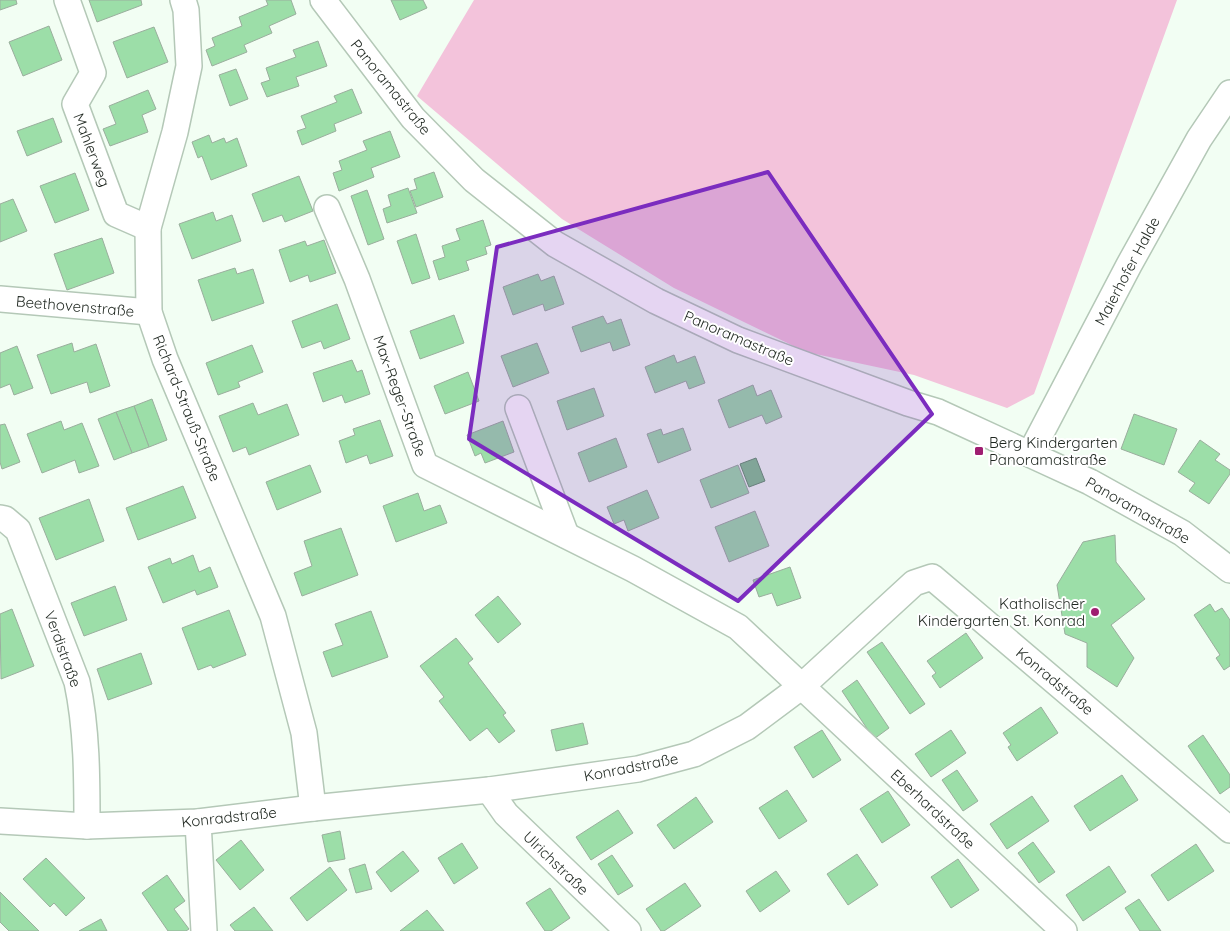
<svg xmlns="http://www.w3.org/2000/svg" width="1230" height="931" viewBox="0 0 1230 931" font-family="Quicksand,sans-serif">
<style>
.green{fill:#f3c3db}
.water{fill:#83c38f;stroke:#65946e}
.building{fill:#9cdea8;stroke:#9aae9d}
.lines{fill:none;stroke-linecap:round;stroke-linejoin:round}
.minor-casing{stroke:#b4c8b7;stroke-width:28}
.minor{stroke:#fff;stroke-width:25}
.marked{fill:#7b2cbf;fill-opacity:0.2;stroke:#7b2cbf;stroke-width:4;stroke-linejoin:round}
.poi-dot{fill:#9f1e71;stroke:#fff;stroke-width:2}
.labels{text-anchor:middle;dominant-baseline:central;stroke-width:4;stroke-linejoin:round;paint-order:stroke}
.street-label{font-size:15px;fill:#1f2720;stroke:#fff}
.poi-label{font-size:15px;fill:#1f2720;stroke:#fff;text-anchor:start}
</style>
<rect width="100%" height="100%" fill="#f2fef3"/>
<path class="green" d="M474,0H1177L1034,394L1007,408L914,375L806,352L674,288L562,219L417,96Z"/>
<path class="water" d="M756,458L765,481L749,487L740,464Z"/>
<g class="building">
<path d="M0,0H16L17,4L0,10Z"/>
<path d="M89,0H141L142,5L97,22Z"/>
<path d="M266,0H291L296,14L269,26L272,33L244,45L247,52L212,66L206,50L215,46L212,38L242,26L239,17L268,5Z"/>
<path d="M391,0H423L427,8L400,20Z"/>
<path d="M49,26L62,60L23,76L9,42Z"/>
<path d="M154,27L168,62L127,78L113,42Z"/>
<path d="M318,41L327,66L296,77L299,86L267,97L261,83L270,80L266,68L296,57L293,50Z"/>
<path d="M236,69L248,99L230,106L219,75Z"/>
<path d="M352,89L362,113L334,124L336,131L302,145L297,131L306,128L301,116L337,102L334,96Z"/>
<path d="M148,90L156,109L142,115L148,132L110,146L103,129L116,124L109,106Z"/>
<path d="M53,118L62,142L27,156L17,131Z"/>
<path d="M390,131L400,157L371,168L374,177L339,191L333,173L342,170L339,161L367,150L363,141Z"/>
<path d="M209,135L212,143L224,138L226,143L237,138L247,166L211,180L202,156L198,158L192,142Z"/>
<path d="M434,172L443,197L416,207L410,191L417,189L414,179Z"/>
<path d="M75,173L89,210L55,223L40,186Z"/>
<path d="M299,176L313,211L285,222L282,215L263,222L252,194Z"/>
<path d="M408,188L417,213L387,223L383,209L391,206L388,195Z"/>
<path d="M367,190L384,239L368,245L351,196Z"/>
<path d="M13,199L27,231L0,242V204Z"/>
<path d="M213,212L216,221L232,215L241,241L192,259L179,224Z"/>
<path d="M483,220L491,245L485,247L487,254L466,261L469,270L439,280L433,261L445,257L442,246L460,240L456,229Z"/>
<path d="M416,234L430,278L412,284L397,241Z"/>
<path d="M102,238L114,273L67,290L54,254Z"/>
<path d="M324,240L336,273L310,282L308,275L290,282L279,250L305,241L307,246Z"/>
<path d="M235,268L237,274L253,269L264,303L212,321L198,280Z"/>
<path d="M538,274L541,281L554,276L564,304L545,311L543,304L513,315L503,287Z"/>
<path d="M337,304L350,339L324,349L321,341L302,348L292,321Z"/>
<path d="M454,315L464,343L420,359L410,331Z"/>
<path d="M603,316L607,324L621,319L630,345L613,351L610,342L581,352L572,327Z"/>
<path d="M72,343L74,352L96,344L110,386L90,393L87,382L51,394L37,355Z"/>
<path d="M537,343L549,373L513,387L501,356Z"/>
<path d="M252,345L263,372L238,382L240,387L218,395L206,363Z"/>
<path d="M17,346L33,388L14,395L10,384L0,388V353Z"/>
<path d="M674,355L677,363L695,356L705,383L689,389L686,381L655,393L645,367Z"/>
<path d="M352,360L357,372L362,370L370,394L345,403L342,395L323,402L313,373Z"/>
<path d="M468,372L479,401L445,414L434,386Z"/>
<path d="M753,385L757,396L771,390L782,417L766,424L762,415L729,428L718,400Z"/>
<path d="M594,388L604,416L567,430L557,401Z"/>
<path d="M152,399L167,440L149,447L134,406Z"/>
<path d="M253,403L258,415L287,404L299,435L249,455L246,447L233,452L219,416Z"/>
<path d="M134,406L149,447L132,453L116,412Z"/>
<path d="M116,412L132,453L114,460L98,419Z"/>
<path d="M1134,414L1177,429L1164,465L1121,449Z"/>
<path d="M380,420L393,456L370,464L367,455L346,463L339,441L355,435L353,429Z"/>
<path d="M61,421L64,430L82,423L99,466L79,473L75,460L42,473L27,434Z"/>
<path d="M503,421L514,452L485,463L481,453L475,456L467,435Z"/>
<path d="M5,424L20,462L2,469L0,462V425Z"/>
<path d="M683,428L691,450L658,463L647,434L661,429L663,435Z"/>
<path d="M616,438L627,467L589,482L578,453Z"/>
<path d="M1200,440L1220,454L1215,460L1230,470V474L1209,504L1189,491L1195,483L1178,472Z"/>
<path d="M310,465L321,492L277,510L266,482Z"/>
<path d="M738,465L749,493L711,508L700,480Z"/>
<path d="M183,486L196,518L138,540L126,508Z"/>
<path d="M647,490L659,518L628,531L624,520L614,524L607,507Z"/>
<path d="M418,493L424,511L440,505L447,523L396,542L383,506Z"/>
<path d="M89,499L104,541L56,560L39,518Z"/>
<path d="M755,511L769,546L729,562L715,527Z"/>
<path d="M341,528L358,575L302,596L294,573L312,566L304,541Z"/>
<path d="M1115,535L1116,562L1145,599L1111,625L1134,658L1117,687L1087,667V643L1065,634L1057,585L1083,542Z"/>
<path d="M193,555L199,572L210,567L218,587L197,595L195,590L163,603L148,567L170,558L172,564Z"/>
<path d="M790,567L801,598L777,606L772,593L759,597L753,580Z"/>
<path d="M115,586L127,620L84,636L71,603Z"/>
<path d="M498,596L521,624L498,643L475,615Z"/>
<path d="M1210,604L1215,612L1222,608L1230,620V666L1224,670L1216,658L1220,655L1194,615Z"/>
<path d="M12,609L34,666L1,679L0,614Z"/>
<path d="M229,610L246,655L213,668L211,665L198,670L182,628Z"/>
<path d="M371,611L388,657L332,677L323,652L343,645L335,624Z"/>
<path d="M966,633L983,658L940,688L932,676L936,673L927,661Z"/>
<path d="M456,638L473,659L468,663L506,713L503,715L515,731L499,743L487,728L470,741L439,701L444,697L420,666Z"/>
<path d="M882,642L925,704L910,714L867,652Z"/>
<path d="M141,653L152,684L108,700L97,669Z"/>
<path d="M857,680L889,728L874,739L842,691Z"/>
<path d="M1041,707L1058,733L1017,761L1008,747L1011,745L1003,733Z"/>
<path d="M583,723L588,744L556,751L551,730Z"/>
<path d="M822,730L841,760L813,778L794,747Z"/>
<path d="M951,730L966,753L931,777L915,754Z"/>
<path d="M1203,735L1230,775V787L1220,794L1188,746Z"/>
<path d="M957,770L978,801L963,811L942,780Z"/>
<path d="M1122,775L1138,800L1090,831L1074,806Z"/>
<path d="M787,790L807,821L779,839L759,808Z"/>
<path d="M888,791L910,825L882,843L860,809Z"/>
<path d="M1032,796L1049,821L1007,849L990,824Z"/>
<path d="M696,797L713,822L674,849L657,825Z"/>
<path d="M618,810L633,833L591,860L576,837Z"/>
<path d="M340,831L345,859L328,862L322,835Z"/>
<path d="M241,840L264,870L240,890L216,860Z"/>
<path d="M1033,842L1055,872L1039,883L1018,853Z"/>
<path d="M462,843L478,868L454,884L438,858Z"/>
<path d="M1196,844L1214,871L1168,901L1151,875Z"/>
<path d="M403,851L419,871L391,892L376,872Z"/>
<path d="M857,854L878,885L848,905L827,874Z"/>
<path d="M612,855L633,886L618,895L598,864Z"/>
<path d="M46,858L85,898L66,916L54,903L50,907L23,879Z"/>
<path d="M958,859L979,890L951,908L931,877Z"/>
<path d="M365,864L372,889L356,893L349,869Z"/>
<path d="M1109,866L1126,892L1083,921L1066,895Z"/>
<path d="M330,867L347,890L307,921L290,898Z"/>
<path d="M776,871L790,891L760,912L746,891Z"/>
<path d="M167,875L185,901L174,909L189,929L186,931H168L142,893Z"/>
<path d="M685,883L701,906L664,931H661L646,909Z"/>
<path d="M550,888L570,918L551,931H545L526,903Z"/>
<path d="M0,892L39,931H9L0,922Z"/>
<path d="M1139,899L1161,931H1140L1125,908Z"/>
<path d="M254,907L273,931H235L230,925Z"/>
<path d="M427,910L444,931H400Z"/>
<path d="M101,919L107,931H79Z"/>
</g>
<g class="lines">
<defs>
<g id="minor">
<path d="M67,0L93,73L75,104L116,214L148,228"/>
<path d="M183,0L186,10L189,66L175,132L148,228L149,312L165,359L273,616L304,733L313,808"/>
<path d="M323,0L413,118L474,180L555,244L656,301L738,340L908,403L938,412L1090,482L1182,533L1230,570"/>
<path d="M327,208L357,279L425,465L633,569L738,627L1064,931"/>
<path d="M0,299L149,312"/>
<path d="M518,408L566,535"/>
<path d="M1030,454L1129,265L1199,139L1230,93"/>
<path d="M0,518L5,519L18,530L77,682C87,729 87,778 87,826"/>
<path d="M489,790L506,814L628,931"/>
<path d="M0,821L87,826L198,822L313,808L489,790L638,769L694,754L747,727L802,686L914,583L932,577L1230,830"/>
<path d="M198,822L204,931"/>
</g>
</defs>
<use href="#minor" class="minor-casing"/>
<use href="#minor" class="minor"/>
</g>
<path class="marked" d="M768,172L932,414L738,601L469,439L497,247Z"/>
<g class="poi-dot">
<rect x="974" y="446" width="10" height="10" rx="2.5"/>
<circle cx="1095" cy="612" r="5"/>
</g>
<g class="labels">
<g class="street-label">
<text transform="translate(391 87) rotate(51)">Panoramastraße</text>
<text transform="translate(92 150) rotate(69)">Mahlerweg</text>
<text transform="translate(1127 271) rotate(-62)">Maierhofer Halde</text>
<text transform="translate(75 306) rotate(5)">Beethovenstraße</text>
<text transform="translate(739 338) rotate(23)">Panoramastraße</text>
<text transform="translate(400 396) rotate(70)">Max-Reger-Straße</text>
<text transform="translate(187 408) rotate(68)">Richard-Strauß-Straße</text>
<text transform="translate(1138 510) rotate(30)">Panoramastraße</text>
<text transform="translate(63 649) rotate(70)">Verdistraße</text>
<text transform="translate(1055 681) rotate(40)">Konradstraße</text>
<text transform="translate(631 767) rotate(-11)">Konradstraße</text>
<text transform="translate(933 809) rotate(43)">Eberhardstraße</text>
<text transform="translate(229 817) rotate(-6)">Konradstraße</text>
<text transform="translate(556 863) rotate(44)">Ulrichstraße</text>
</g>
<g class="poi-label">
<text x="989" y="442">Berg Kindergarten<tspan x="989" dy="17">Panoramastraße</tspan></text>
<text x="1085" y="603" text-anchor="end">Katholischer<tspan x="1085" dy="17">Kindergarten St. Konrad</tspan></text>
</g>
</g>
</svg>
